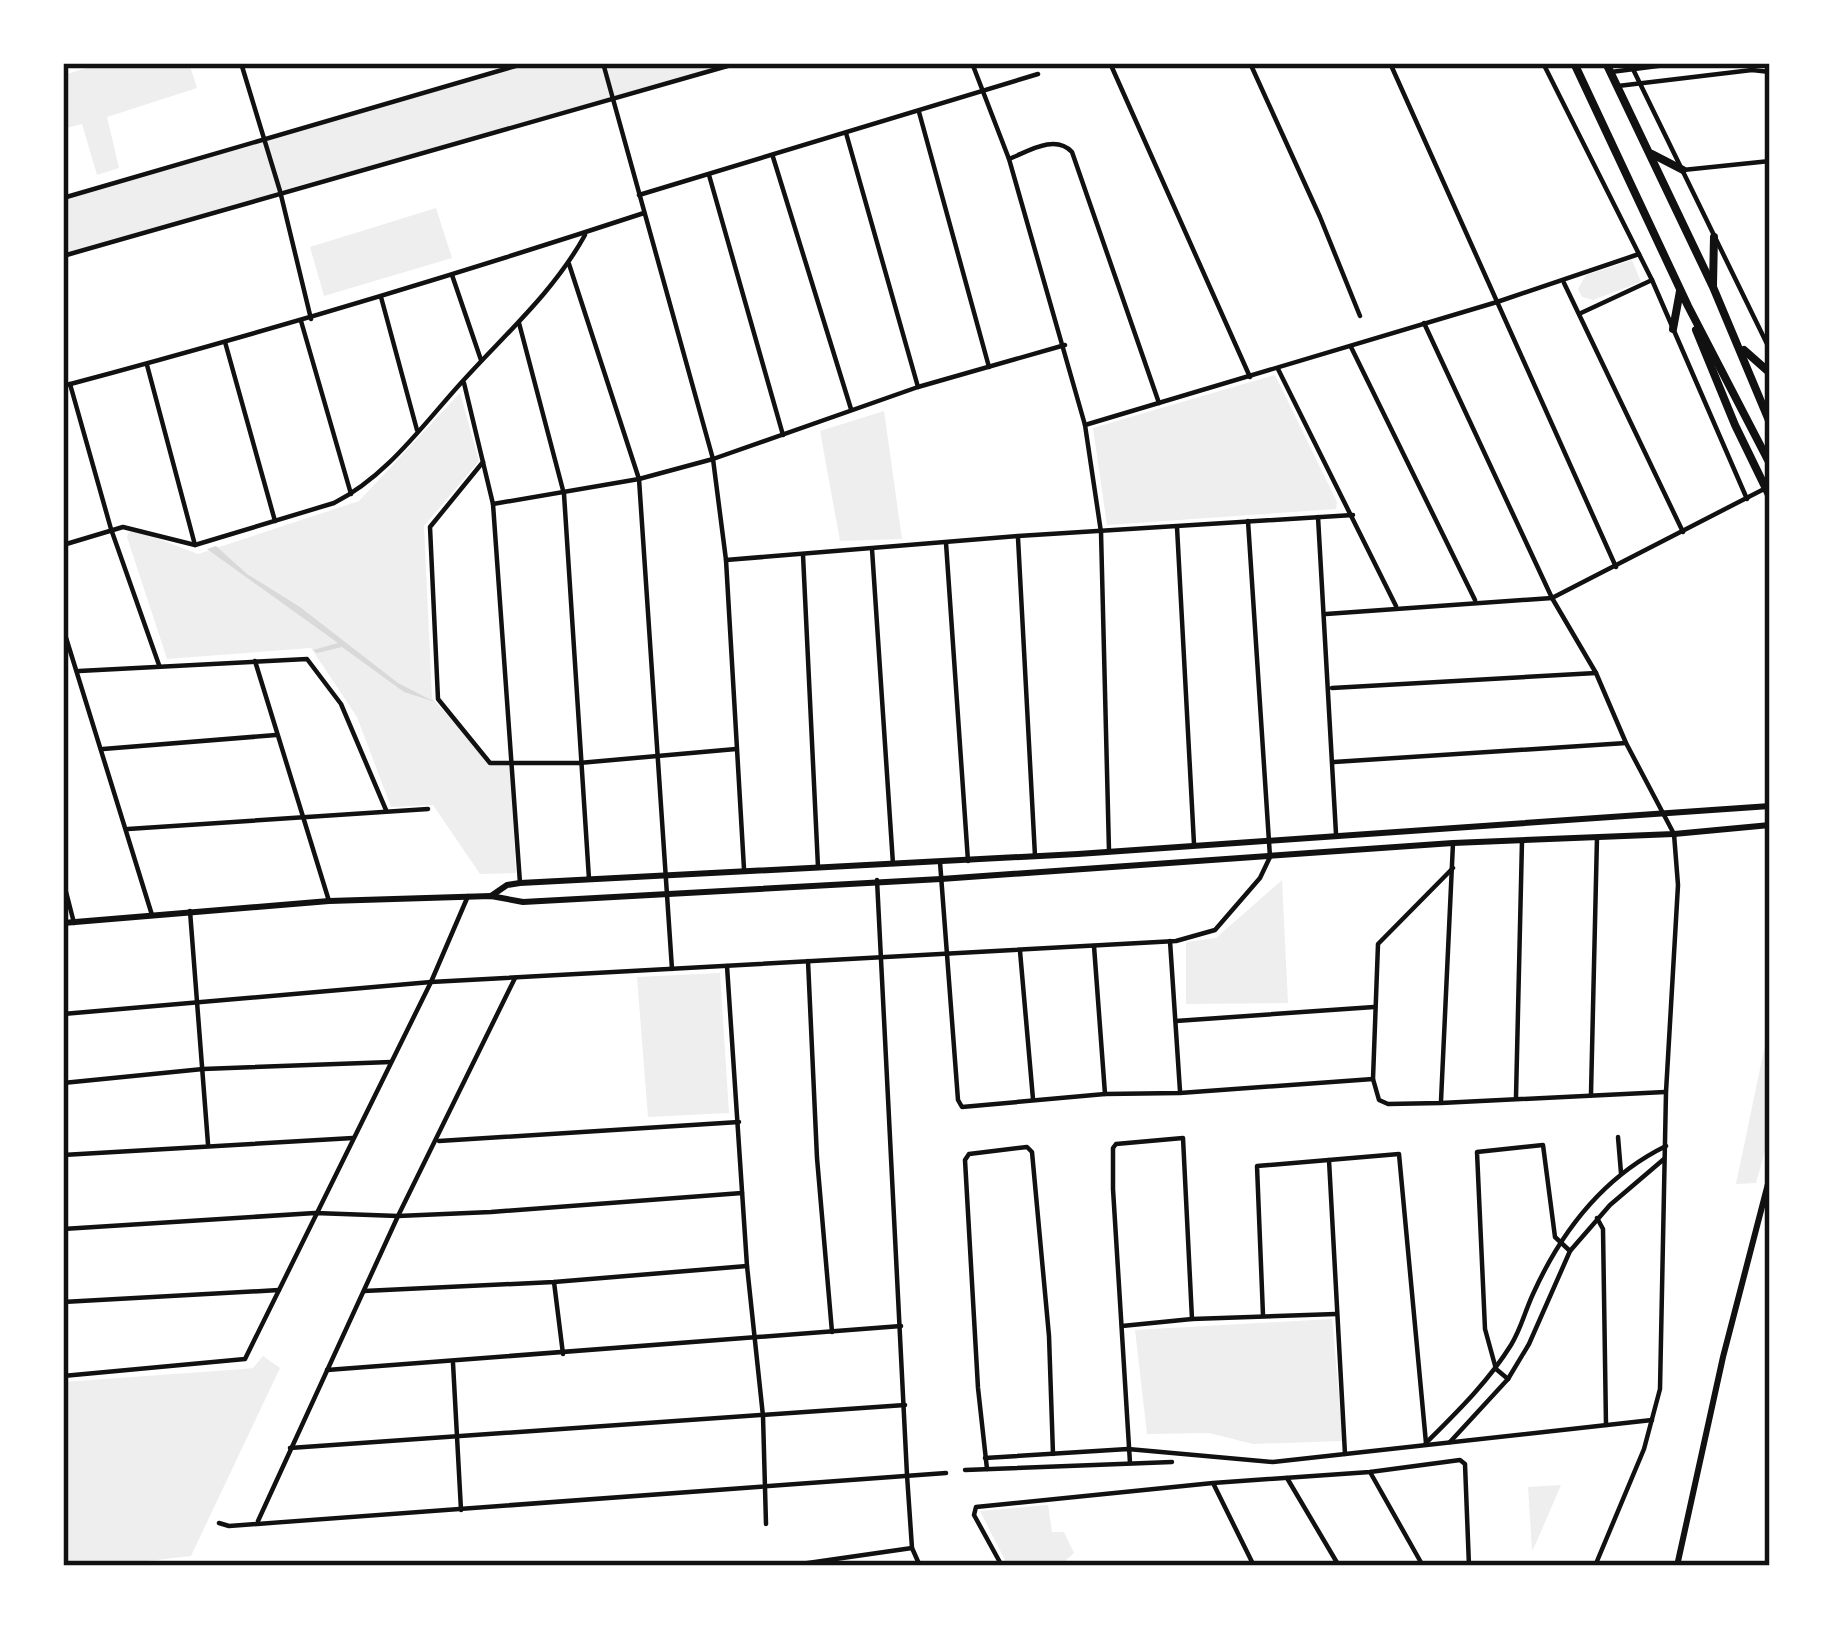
<svg xmlns="http://www.w3.org/2000/svg" width="1833" height="1629" viewBox="0 0 1833 1629" font-family="Commissioner,sans-serif">
<style>
.green{fill:#eee}
.water{fill:#d9d9d9}
.lines{fill:none;stroke-linecap:round;stroke-linejoin:round}
.minor{stroke:#111;stroke-width:4.5}
.tertiary{stroke:#111;stroke-width:6}
.secondary{stroke:#111;stroke-width:8}
.neatline{fill:none;stroke:#111;stroke-width:4.5}
</style>
<rect width="100%" height="100%" fill="#fff"/>
<g class="green">
<path d="M104,63H189L197,88L107,117L119,168L97,175L82,124L63,129V75Z"/>
<path d="M526,63H736L280,191L63,259V196Z"/>
<path d="M436,208L452,258L324,296L310,247Z"/>
<path d="M1632,260L1641,282L1593,300L1582,297L1578,289L1586,275Z"/>
<path d="M1275,375L1337,502L1336,509L1107,525L1093,428Z"/>
<path d="M460,393L479,461L424,526L432,698L490,763L510,764L516,873L480,874L433,805L391,807L357,717L311,648L167,659L127,537L129,532L138,531L198,554L359,501Z"/>
<path d="M884,411L902,539L840,541L820,431Z"/>
<path d="M1282,880L1288,1003L1186,1004V942L1216,938Z"/>
<path d="M720,973L729,1113L648,1117L637,977Z"/>
<path d="M1770,1021V1133L1756,1183L1736,1184Z"/>
<path d="M1332,1319L1343,1441L1253,1444L1209,1433L1147,1434L1135,1330Z"/>
<path d="M263,1356L280,1368L191,1556L104,1566H63V1382L244,1369L253,1368Z"/>
<path d="M1561,1485L1536,1543L1532,1551L1528,1487Z"/>
<path d="M1048,1505L1052,1532H1064L1074,1553L1066,1560L1069,1566H1008L980,1511Z"/>
</g>
<path class="water" d="M216,546L247,574L300,607L398,683L435,702L404,692L342,647L317,653L313,650L338,643L207,549Z"/>
<g class="lines">
<g class="minor">
<path d="M241,63L280,191L311,319"/>
<path d="M603,63L713,459L726,560L744,869"/>
<path d="M972,63L1009,159L1085,425L1101,532L1109,851"/>
<path d="M1110,63L1250,377"/>
<path d="M1250,63L1320,217L1360,316"/>
<path d="M1390,63L1616,567"/>
<path d="M1543,63L1652,280L1747,499"/>
<path d="M1630,63L1770,350"/>
<path d="M63,67L78,63"/>
<path d="M1611,72L1681,63"/>
<path d="M1618,86L1752,70L1770,72"/>
<path d="M919,112L989,367"/>
<path d="M846,133L918,387"/>
<path d="M773,157L851,409"/>
<path d="M1009,159C1029,151 1055,134 1072,152L1159,403"/>
<path d="M1683,170L1770,161"/>
<path d="M709,175L783,435"/>
<path d="M639,195L1038,74"/>
<path d="M63,198L526,63"/>
<path d="M63,256L738,63"/>
<path d="M569,264L639,479L672,969"/>
<path d="M452,275L481,360"/>
<path d="M1564,283L1683,532"/>
<path d="M381,297L417,430"/>
<path d="M1581,313L1652,280"/>
<path d="M301,321L351,494"/>
<path d="M519,323L564,494L589,879"/>
<path d="M1424,323L1552,598L1596,673L1626,743L1674,834L1678,885L1666,1092L1660,1389L1644,1449L1595,1566"/>
<path d="M225,342L275,521"/>
<path d="M1351,347L1475,600"/>
<path d="M147,365L195,545"/>
<path d="M1278,369L1396,606"/>
<path d="M464,383L493,504L520,883"/>
<path d="M70,384L111,529L159,665"/>
<path d="M63,386C259,334 452,276 644,213"/>
<path d="M1085,425L1497,302L1639,254"/>
<path d="M483,462L430,527L438,699L490,763H579L736,749"/>
<path d="M493,504L639,479L713,459L918,387L1065,345"/>
<path d="M1318,517L1336,834"/>
<path d="M1177,527L1194,844"/>
<path d="M1018,538L1035,856"/>
<path d="M946,543L968,861"/>
<path d="M63,545L123,527L195,545L334,503C386,477 422,426 461,383C504,335 553,293 585,235"/>
<path d="M872,549L893,864"/>
<path d="M803,555L818,867"/>
<path d="M726,560L1018,536L1353,515"/>
<path d="M1326,614L1552,598L1766,488"/>
<path d="M63,628L152,915"/>
<path d="M255,661L329,901"/>
<path d="M79,671L307,659L341,704L386,810"/>
<path d="M1332,688L1596,673"/>
<path d="M103,749L276,735"/>
<path d="M1334,762L1626,743"/>
<path d="M128,829L428,809"/>
<path d="M940,862L958,1100L962,1107L1105,1094L1180,1093L1373,1079"/>
<path d="M1453,868L1378,944L1373,1079L1379,1100L1388,1104L1441,1103L1665,1092"/>
<path d="M63,880L74,923"/>
<path d="M877,880L907,1475L912,1548L920,1566"/>
<path d="M190,911L208,1144"/>
<path d="M1170,941L1180,1091"/>
<path d="M1094,946L1105,1094"/>
<path d="M1020,951L1033,1099"/>
<path d="M808,961L817,1158L832,1332"/>
<path d="M727,966L747,1266L763,1416L766,1524"/>
<path d="M63,1014L431,982L1176,941L1215,930L1260,878L1270,857L1248,521"/>
<path d="M1176,1021L1374,1007"/>
<path d="M63,1083L203,1069L391,1062"/>
<path d="M1591,1094L1597,837"/>
<path d="M1516,1097L1522,841"/>
<path d="M1441,1101L1453,843"/>
<path d="M1618,1137L1621,1173"/>
<path d="M439,1141L739,1122"/>
<path d="M63,1155L353,1138"/>
<path d="M1329,1160L1345,1454"/>
<path d="M1597,1218L1603,1229L1606,1425"/>
<path d="M63,1229L315,1213L398,1216L491,1212L742,1193"/>
<path d="M554,1282L563,1354"/>
<path d="M364,1291L554,1282L747,1266"/>
<path d="M63,1302L279,1290"/>
<path d="M1263,1315L1257,1166L1399,1154L1426,1443"/>
<path d="M1122,1326L1192,1319L1336,1314"/>
<path d="M453,1363L461,1510"/>
<path d="M327,1370L901,1326"/>
<path d="M63,1376L245,1359L431,982L468,896"/>
<path d="M1508,1379L1496,1369L1485,1329L1477,1152L1543,1145L1555,1237L1570,1251"/>
<path d="M1450,1442L1508,1379L1529,1344L1570,1251L1610,1205L1664,1159"/>
<path d="M1426,1443C1457,1412 1488,1382 1511,1345C1521,1329 1525,1311 1533,1294C1561,1232 1603,1177 1666,1146"/>
<path d="M290,1448L905,1405"/>
<path d="M985,1458L1128,1449L1273,1462L1652,1420"/>
<path d="M1130,1463L1113,1189V1148L1116,1144L1183,1138L1192,1319"/>
<path d="M987,1469L978,1388L965,1160L969,1154L1027,1147L1032,1152L1049,1336L1053,1454"/>
<path d="M965,1470L1172,1462"/>
<path d="M1370,1472L1423,1566"/>
<path d="M1287,1478L1339,1566"/>
<path d="M1214,1485L1254,1566"/>
<path d="M258,1521L398,1216L515,978"/>
<path d="M219,1523L229,1526L946,1473"/>
<path d="M787,1566L912,1548"/>
<path d="M1002,1566L974,1515L976,1507L1213,1483L1370,1472L1460,1460L1465,1464L1469,1566"/>
</g>
<g class="tertiary">
<path d="M491,896L507,885L520,883L1078,854L1770,806"/>
<path d="M63,923L329,901L491,896L523,902L941,879L1453,843L1674,834L1770,825"/>
<path d="M1677,1566L1723,1357L1770,1176"/>
</g>
<g class="secondary">
<path d="M1574,63L1688,306L1770,464"/>
<path d="M1606,63L1713,287L1770,423"/>
<path d="M1652,154L1683,170"/>
<path d="M1713,285L1714,237"/>
<path d="M1673,329L1680,291"/>
<path d="M1696,330L1735,425L1770,497"/>
<path d="M1744,350L1770,373"/>
</g>
</g>
<rect width="1833" height="1629" fill="none" stroke="#ffffff" stroke-width="132"/>
<rect x="66" y="66" width="1701" height="1497" class="neatline"/>
</svg>
